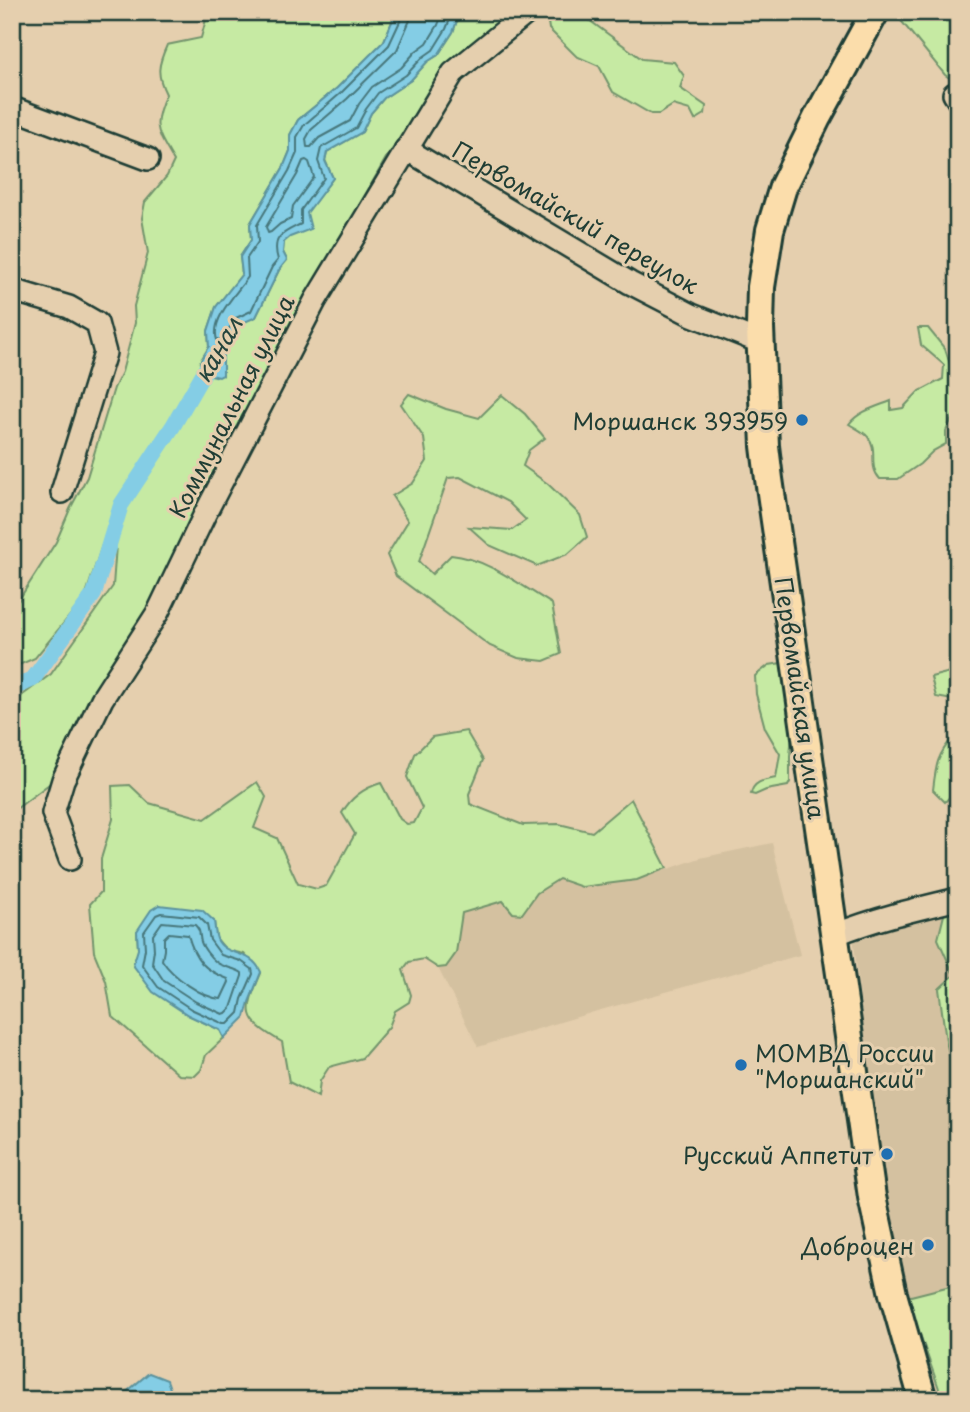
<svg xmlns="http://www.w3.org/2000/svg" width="970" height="1412" viewBox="0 0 970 1412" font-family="'Playpen Sans',sans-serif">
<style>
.built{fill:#d4c1a0}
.green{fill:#c6eaa3;stroke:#72946c;stroke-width:2}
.water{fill:#84cde5;stroke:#5c939e;stroke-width:2}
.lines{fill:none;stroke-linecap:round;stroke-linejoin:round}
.shore{stroke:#47777b;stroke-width:2}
.canal{stroke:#84cde5;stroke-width:16}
.minor-casing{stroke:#1f3d34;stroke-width:26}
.major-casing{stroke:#1f3d34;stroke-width:32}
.minor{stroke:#e5cfae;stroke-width:21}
.major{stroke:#fbddab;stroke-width:26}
.poi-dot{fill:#1f6fb2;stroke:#e5cfae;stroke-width:2.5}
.labels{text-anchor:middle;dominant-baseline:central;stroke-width:6;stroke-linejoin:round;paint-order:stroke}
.street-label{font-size:23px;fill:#1f3d34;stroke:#e5cfae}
.poi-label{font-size:23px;fill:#1f3d34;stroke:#e5cfae;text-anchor:end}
.water-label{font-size:24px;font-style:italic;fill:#24443d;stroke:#e5cfae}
</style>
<rect width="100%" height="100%" fill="#e5cfae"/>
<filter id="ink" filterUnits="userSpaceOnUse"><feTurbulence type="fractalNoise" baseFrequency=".0143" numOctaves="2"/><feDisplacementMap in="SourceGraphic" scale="14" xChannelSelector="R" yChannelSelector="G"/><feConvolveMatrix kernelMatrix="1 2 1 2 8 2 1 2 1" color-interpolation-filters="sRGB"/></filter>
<g filter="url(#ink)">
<g class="built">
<path d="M772,843L800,955L597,1011L478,1047L438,968L446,966L456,953L462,913L503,901L513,913L522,914L537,893L559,879L582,887L637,880L700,858Z"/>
<path d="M953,908L958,933V1284L907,1297L882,1194L851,917L903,921Z"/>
</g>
<g class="green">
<path d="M208,12H396L384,41L337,88L298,120L290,135V151L283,168L250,224L251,240L240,257L242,274L216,307L208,331L209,347L200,362L223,375V350L240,323L256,317L279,270L287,260L283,252L284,242L333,178L325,160L327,152L362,132L371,113L384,98L411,80L427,62L438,55L453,32L460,12H515L448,71L386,158L308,296L154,609L61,775L12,812V703L51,674L113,586L116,545H102L86,594L77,607L35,658L12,668V607L18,601L56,542L70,509L87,477L114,388L122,372L135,323L134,306L148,253L142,218L145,202L167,176L174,161C157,131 151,127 166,94C156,74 158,65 167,45L201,38Z"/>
<path d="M550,12H578L642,59L674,62L684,76L680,88L706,106L705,114L695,120L690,110L673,105L659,114H651L613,92L599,66L576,56L549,29L547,15Z"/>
<path d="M894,12H958V83L945,75Z"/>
<path d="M918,328H928L945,349L950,364L958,369V406L946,431V444L933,451L920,464L898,479H880C867,465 879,450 868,437C864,432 855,428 849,424C859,411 876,407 891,401V410L903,408L918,392L943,379L944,365L921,345Z"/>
<path d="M409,394L446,409L479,418L502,395L525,414L545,438L529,450L523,466L548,484L580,515L587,537L568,554L537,566L489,545L469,527L512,530L526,520L508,502L460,477L448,478L419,562L432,574L451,555C486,558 522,586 552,604L561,654L544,661L518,658L490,646L396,576L387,555L408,521L392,496L413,483L427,461L424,438L401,404Z"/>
<path d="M782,663L793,721L790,756V782L788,786L766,790L755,795L751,794C753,781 765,780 776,778L780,754L765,728L756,694L755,676L769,665Z"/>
<path d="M954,671H958V701L936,697L931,677Z"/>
<path d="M958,719V788L945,802L933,790C936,764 937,755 955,735L954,723Z"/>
<path d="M466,731L483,760L469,794L470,804L523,825L559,824L592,832L631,799L667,868L637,880L582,887L559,879L537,893L522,914L513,913L503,901L462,913L456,953L446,967L438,968L424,959L409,962L403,970L411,995L409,1002L395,1011L389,1027L362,1058L329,1067L320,1081L318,1097L289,1082L282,1042C242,1019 244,1013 261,973L244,954L226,950L216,938L214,921L137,931L138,949L188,1015L220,1030L224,1038L206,1055L201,1070L195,1076L179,1075L112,1016L106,981L94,952L90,904L101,892V859L113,819L112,786L130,785L149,803L205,819L257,782L266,797L254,828L277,838L298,884L317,889L326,886L355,834L342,813C351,797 364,788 381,783L400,819L407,824L414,823L422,808L407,777L415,754L432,737Z"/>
<path d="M946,907L958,913V1090L946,1041L939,989L954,975L938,939Z"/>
<path d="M958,1284V1400H943L907,1297Z"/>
</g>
<g class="water">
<path d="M396,12H460L453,32L438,55L427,62L411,80L384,98L371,113L362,132L327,152L325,161L333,178L307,213L311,229L290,237L284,242L283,252L287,260L279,270L256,317L240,324L223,350V375L219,377L211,375L200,366V362L209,347L208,331L216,307L242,274L240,257L251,240L250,224L283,168L290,151V135L298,120L337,88L384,41Z"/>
<path d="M159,905L202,910L214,921C215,927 215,934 217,939C226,958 250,948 261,972L249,1002L245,1017L224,1038L220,1030L188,1015L153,992L133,965L138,949L137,931L151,910Z"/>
<path d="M149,1373L167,1380L174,1400H117Z"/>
</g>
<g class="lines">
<g class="shore">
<path d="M402,12V17L389,45L341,93L304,125L297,137V153L289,171L257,225L258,242L247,258L248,277C237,293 210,319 217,340L222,339L236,318L251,311L272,267L278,260C271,236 283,233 301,224V210L324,178L318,161L321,148L356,128L366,109L378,93L406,75L423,57L433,50L446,29L453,12"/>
<path d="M411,12L410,20L397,50L347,99L311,130L306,139L307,147H311L319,138L350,121L359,104L372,87L401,68L416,51L427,43L438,25L443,12"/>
<path d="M306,160L309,162L314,177L293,206L291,219L280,224L271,232L268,233L266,227L297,175L303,161Z"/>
<path d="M161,913L199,917L207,925L210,940L221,955L241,961L252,969L253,974L242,999L239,1013L228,1024H224L191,1009L158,987L142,965L145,949L144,932L156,915Z"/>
<path d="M162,922L195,925C201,931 199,934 201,942C203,948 210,957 215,961C222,968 234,967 242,973V976L231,1008L226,1013L223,1014L196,1002L164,981L152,963L154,950L153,935Z"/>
<path d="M169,933L188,935C195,960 204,970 228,979L229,982L221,999C202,998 172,976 162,960L164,950V938Z"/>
</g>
<path class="canal" d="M12,689L33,679L94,594L121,505L173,426L215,353"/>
<defs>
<g id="minor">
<path d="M954,94L958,100"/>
<path d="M12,108L148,159"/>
<path d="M406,149L630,283L692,315L760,342"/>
<path d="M12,290L69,307L97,323L105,353L62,492"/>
<path d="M70,859L53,813L63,780L102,699L158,612L205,514L315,301L453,73L528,12"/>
<path d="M834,935C874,919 916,909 958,899"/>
</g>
<path id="major" d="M875,12L817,118L783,187L770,230L761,287L760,328L765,446L769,479L872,1197L893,1294L923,1400"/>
</defs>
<use href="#minor" class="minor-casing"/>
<use href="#major" class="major-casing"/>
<use href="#minor" class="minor"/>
<use href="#major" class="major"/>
</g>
</g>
<g class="poi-dot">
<circle cx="802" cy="420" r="7"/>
<circle cx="741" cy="1065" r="7"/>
<circle cx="887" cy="1154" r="7"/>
<circle cx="928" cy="1245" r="7"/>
</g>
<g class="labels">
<g class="street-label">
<text transform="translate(576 217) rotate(30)">Первомайский переулок</text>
<text transform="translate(231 406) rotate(-63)">Коммунальная улица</text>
<text transform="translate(801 698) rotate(82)">Первомайская улица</text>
</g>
<g class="poi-label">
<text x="788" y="420">Моршанск 393959</text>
<text x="755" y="1052" text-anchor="start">МОМВД России<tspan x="755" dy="26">"Моршанский"</tspan></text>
<text x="873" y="1154">Русский Аппетит</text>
<text x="914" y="1245">Доброцен</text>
</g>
<g class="water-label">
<text transform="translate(217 349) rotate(-60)">канал</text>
</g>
</g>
<rect width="970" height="1412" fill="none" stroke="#e5cfae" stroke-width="42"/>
<rect x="21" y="21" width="928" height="1370" fill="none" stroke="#1f3d34" stroke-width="2.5" filter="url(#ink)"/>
</svg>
